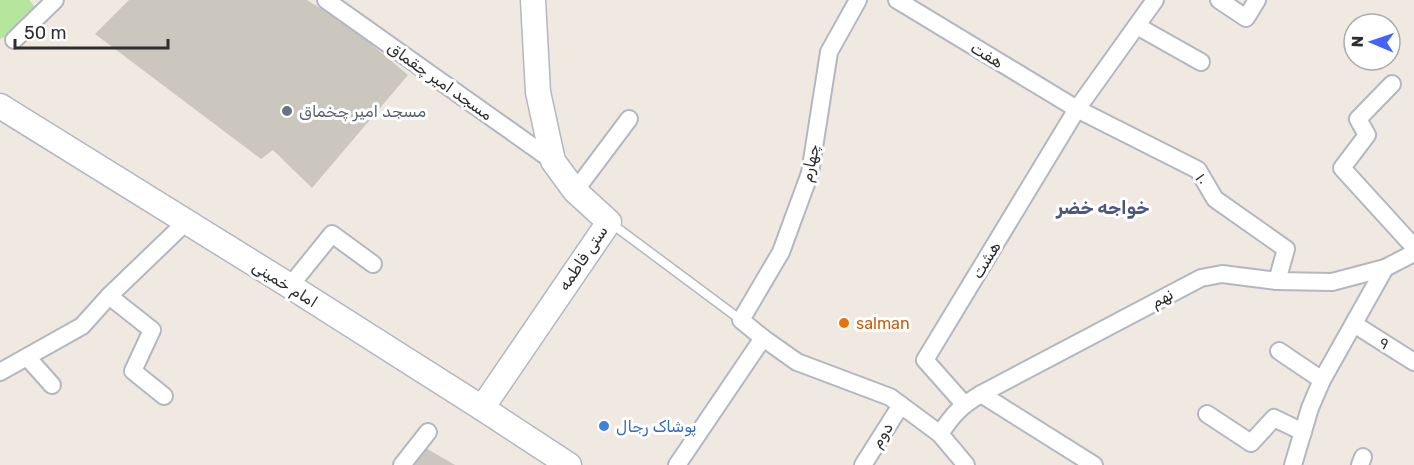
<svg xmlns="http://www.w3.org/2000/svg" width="1414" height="465" viewBox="0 0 1414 465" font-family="Rubik,'Noto Sans Arabic',sans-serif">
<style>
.green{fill:#b6e59e}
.building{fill:#cbc7bf}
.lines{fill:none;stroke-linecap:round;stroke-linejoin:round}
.lane-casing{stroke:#b4b7c1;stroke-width:11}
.street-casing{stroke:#b4b7c1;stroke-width:20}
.secondary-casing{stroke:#b4b7c1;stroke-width:27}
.lane{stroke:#fff;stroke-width:8}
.street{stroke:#fff;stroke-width:16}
.secondary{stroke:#fff;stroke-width:24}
.worship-dot{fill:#6b7280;stroke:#fff;stroke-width:2}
.food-dot{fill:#e8710a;stroke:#fff;stroke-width:2}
.shop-dot{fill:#3f7fe0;stroke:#fff;stroke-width:2}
.labels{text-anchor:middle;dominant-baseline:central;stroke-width:6;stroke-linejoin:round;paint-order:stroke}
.street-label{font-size:16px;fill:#2e2e2e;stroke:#fff}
.worship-label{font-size:16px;fill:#5b616d;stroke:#fff;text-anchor:start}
.food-label{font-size:16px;fill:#c56008;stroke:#fff;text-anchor:start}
.shop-label{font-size:16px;fill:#366cbe;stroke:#fff;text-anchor:start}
.neighbourhood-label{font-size:18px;font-weight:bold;fill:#4d5680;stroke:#fff}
</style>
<rect width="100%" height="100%" fill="#efe9e1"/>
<path class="green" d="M0,0H29L36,8C26,18 14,34 0,39Z"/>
<g class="building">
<path d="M129,0H307L352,28L408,75L312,188L273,150L261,159L95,34Z"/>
<path d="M424,447L455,465H409Z"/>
</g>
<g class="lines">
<defs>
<path id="lane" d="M612,224L741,320"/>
<g id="street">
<path d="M326,0L553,161"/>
<path d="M858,0L829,52L810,173L781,252L741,320L763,338L797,362L890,397L940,434L966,465"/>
<path d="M897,0L1077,109L1198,170L1215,199L1286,249L1277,281"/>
<path d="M1219,0L1246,18L1257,0"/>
<path d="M1137,26L1201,62"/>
<path d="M14,40L55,0"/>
<path d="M1392,84L1358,119L1367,135L1342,168L1414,247"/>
<path d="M575,191L629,119"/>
<path d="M290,286L332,234L373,264"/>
<path d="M109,296L152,330L133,371L164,396"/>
<path d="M1354,324L1414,362"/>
<path d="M1279,351L1322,380"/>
<path d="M27,357L52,385"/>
<path d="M0,372L82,326L109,296L186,222"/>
<path d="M981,394L1094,465"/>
<path d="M964,404L925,360L1077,109L1155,0"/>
<path d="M1207,414L1251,443L1274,418L1303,432"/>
<path d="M940,434C953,414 961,406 981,394L1201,278L1222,274L1277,281L1332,282L1385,268L1414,253"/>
<path d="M402,465L428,432"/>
<path d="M677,465L763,338"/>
<path d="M863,465L901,405"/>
<path d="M1293,465L1310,408L1322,380L1385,268"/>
<path d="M1360,465L1363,457"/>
</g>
<g id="secondary">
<path d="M0,106L290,286L482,408L569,465"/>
<path d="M482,408L609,222L575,191L553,161L538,92L533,0"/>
</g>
</defs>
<use href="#lane" class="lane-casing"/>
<use href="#street" class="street-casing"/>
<use href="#secondary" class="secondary-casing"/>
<use href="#lane" class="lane"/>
<use href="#street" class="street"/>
<use href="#secondary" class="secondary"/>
</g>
<circle class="worship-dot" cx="287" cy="111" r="6"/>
<circle class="food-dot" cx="844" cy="323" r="6"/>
<circle class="shop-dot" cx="604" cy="426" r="6"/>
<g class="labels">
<g class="street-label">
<text transform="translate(987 55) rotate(31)">هفت</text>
<text transform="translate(440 81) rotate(35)">مسجد امیر چقماق</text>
<text transform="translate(810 163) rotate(-78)">چهارم</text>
<text transform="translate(1202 179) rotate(55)">۱۰</text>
<text transform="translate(583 258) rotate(-56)">ستی فاطمه</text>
<text transform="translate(986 260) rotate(-59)">هشت</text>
<text transform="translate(285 284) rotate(32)">امام خمینی</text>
<text transform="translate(1162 298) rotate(-28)">نهم</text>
<text transform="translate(1384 343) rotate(32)">۹</text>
<text transform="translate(882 435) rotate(-57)">دوم</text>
</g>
<g class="worship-label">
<text x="299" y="111">مسجد امیر چخماق</text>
</g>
<g class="food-label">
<text x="856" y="323">salman</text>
</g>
<g class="shop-label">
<text x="616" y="426">پوشاک رجال</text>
</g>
<g class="neighbourhood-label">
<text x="1103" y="208">خواجه خضر</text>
</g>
</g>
<g transform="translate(1372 42) rotate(272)"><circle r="28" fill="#ffffff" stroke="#ababab" stroke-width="1.5"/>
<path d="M0-4.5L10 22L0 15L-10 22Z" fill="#4264fb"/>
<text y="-9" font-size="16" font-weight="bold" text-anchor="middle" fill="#2e2e2e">N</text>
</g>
<path d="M15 39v9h153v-9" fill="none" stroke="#2e2e2e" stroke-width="3"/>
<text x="24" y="39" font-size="18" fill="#2e2e2e" stroke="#ffffff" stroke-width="4.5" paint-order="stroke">50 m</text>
</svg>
